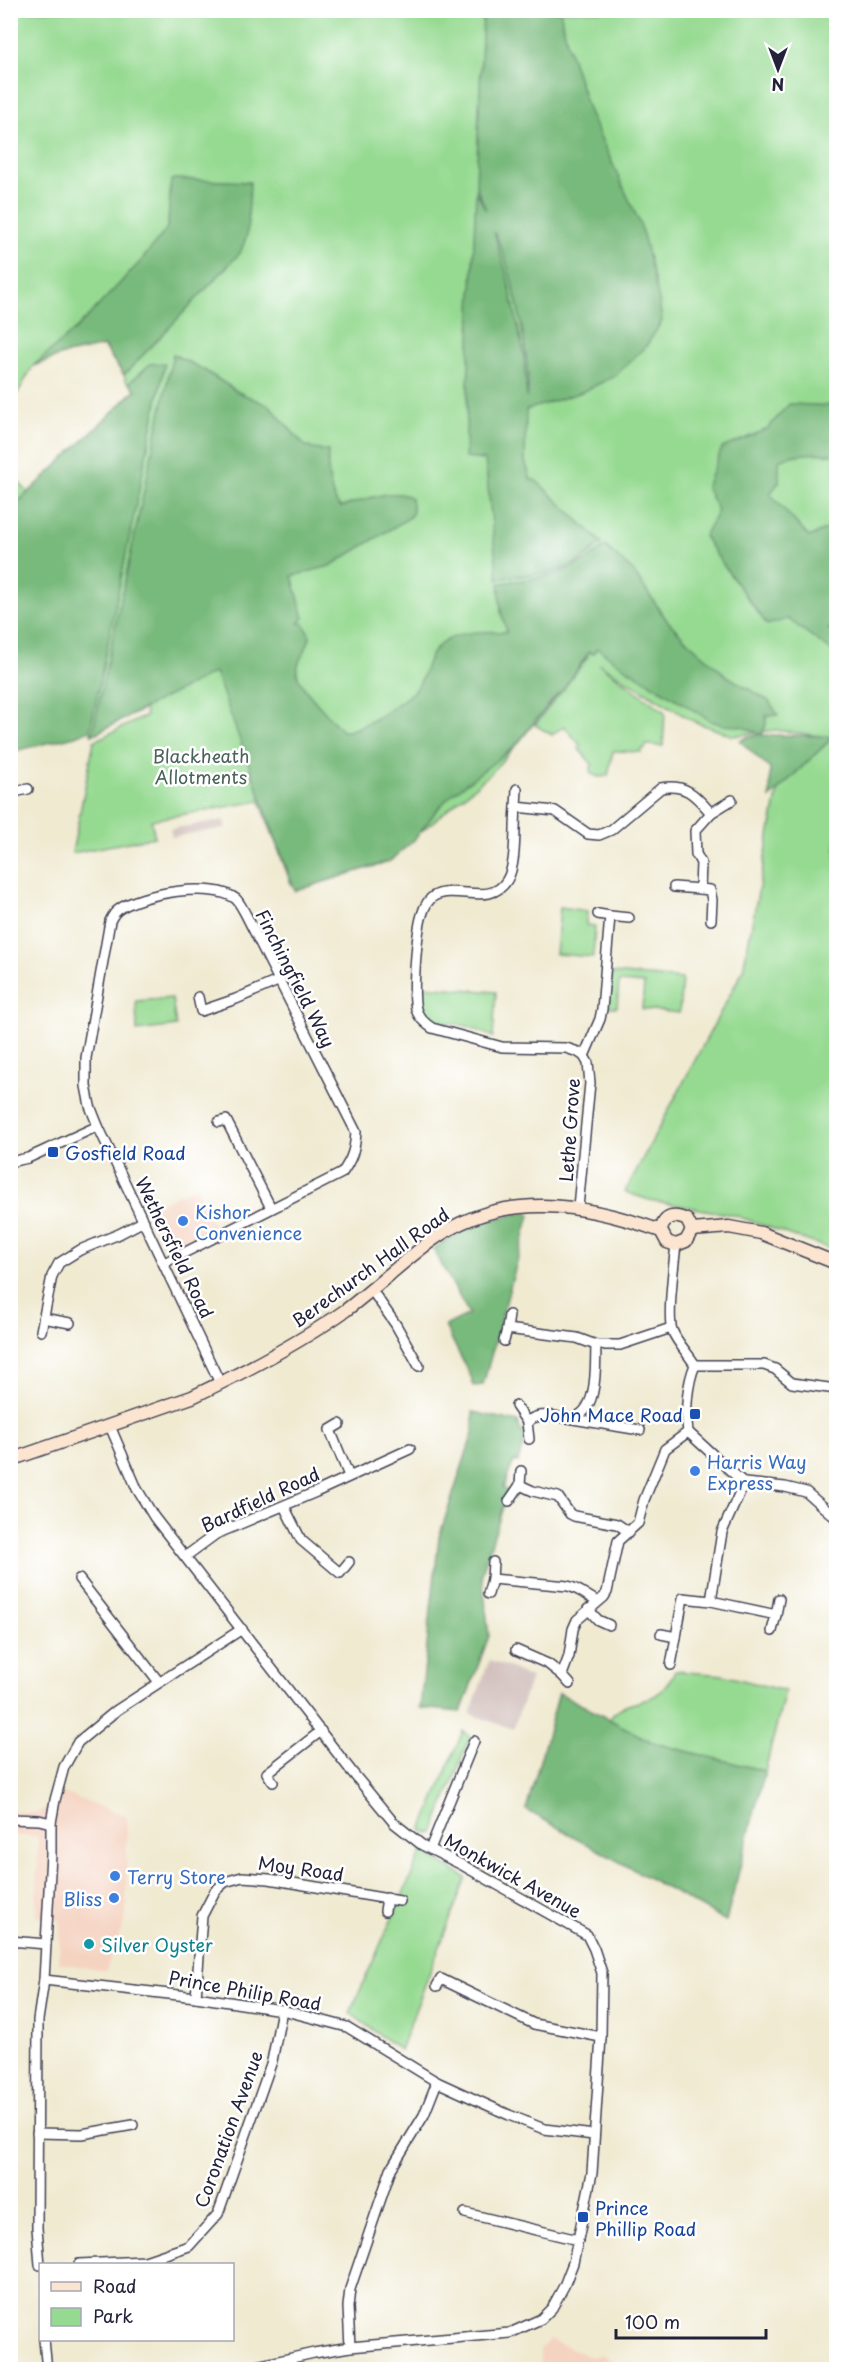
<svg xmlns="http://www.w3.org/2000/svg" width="847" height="2380" viewBox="0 0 847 2380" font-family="'Playpen Sans',sans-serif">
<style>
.built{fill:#f5d3c1}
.industrial{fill:#d1c0bc}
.green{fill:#96da92;stroke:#5c7e66;stroke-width:1.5}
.forest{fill:#78ba7c;stroke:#4d6e5c;stroke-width:1.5;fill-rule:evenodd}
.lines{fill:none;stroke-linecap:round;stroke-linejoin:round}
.street-casing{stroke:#414052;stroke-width:12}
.secondary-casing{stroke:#414052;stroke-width:15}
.street{stroke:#fff;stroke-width:9}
.secondary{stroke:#fce5d0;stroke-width:12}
.transit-dot{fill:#1a4fb4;stroke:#fff;stroke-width:2}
.shop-dot{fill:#3f7fe0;stroke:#fff;stroke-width:2}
.culture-dot{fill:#0f9aa8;stroke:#fff;stroke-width:2}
.labels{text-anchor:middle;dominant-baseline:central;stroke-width:5;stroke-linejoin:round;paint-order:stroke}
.park-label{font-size:18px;fill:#4b6259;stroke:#fff}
.street-label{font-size:18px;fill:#22223b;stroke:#fff}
.transit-label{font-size:18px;fill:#164399;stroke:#fff;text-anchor:start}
.shop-label{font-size:18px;fill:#366cbe;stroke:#fff;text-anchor:start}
.culture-label{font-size:18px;fill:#0d838f;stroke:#fff;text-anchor:start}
</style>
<rect width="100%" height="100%" fill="#fff"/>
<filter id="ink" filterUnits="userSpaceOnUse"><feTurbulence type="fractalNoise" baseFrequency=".0167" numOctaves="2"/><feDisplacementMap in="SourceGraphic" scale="12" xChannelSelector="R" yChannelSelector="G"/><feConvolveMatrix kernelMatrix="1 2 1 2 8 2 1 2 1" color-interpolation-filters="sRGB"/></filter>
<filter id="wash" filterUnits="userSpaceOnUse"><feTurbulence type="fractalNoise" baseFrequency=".008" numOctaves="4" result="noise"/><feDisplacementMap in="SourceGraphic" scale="24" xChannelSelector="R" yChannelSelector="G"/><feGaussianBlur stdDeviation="1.35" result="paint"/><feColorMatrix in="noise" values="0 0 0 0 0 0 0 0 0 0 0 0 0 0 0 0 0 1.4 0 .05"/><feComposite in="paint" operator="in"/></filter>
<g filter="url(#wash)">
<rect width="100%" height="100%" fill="#f0ead1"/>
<g class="built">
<path d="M196,1186L216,1231L171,1254L149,1209Z"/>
<path d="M63,1793L127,1816L126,1916L106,1971L59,1963L60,1920L36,1916L38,1837L11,1835L10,1812H39Z"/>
<path d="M550,2339L590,2357L600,2355L628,2369H540V2349Z"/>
</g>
<g class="industrial">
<path d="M224,820L226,828L172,837L170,829Z"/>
<path d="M489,1661L511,1668L531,1678L513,1729L470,1714Z"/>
</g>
<g class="green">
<path d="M11,11H836V1251L734,1215L649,1200L625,1192L743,970L778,790L828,742L821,736L775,730L733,736L693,721L599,664L665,712L663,746L646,745L645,749H642L641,752L613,751L608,776L598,777L590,773L592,764L578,748L581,746L564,726L552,735L535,725L588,657L587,656L520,741L489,775L381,865L291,884L260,801L151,820L155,837L72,853L94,741L146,716L144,709L92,735L83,711L99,425L136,389L126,381L124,375L103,346L62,355L33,366L11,405Z"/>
<path d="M10,473L28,492L11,509H10Z"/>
<path d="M560,907L587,911L586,925L595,926L593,957L556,954Z"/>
<path d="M612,973L682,979L679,1013L642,1009L644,984L619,982L617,1007H609Z"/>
<path d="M424,986L496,992L493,1037C484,1033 476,1029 467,1026C436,1019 422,1027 424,986Z"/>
<path d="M172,998L176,1026L137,1031L136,1001Z"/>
<path d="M675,1671L723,1675L785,1691L765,1771L654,1743L609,1721C619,1699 646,1706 661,1691C667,1686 671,1678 675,1671Z"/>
<path d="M463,1731L470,1737L433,1833H428L422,1830Z"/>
<path d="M422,1851L466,1878L400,2050L350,2013Z"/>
</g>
<g class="forest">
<path d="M483,11H560L568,46L589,112L641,226L659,300L662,321L647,345L615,376L582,392L526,410L525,461L531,480H535L541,485L602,543C595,549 588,556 580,561C556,576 525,574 498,579L485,460L465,458L476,191L486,210L476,186ZM494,232C512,265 532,361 527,398L524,355L508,279Z"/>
<path d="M174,179L250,182L247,235L240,253L124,375L104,346L62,355L33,366L79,326L140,262L166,230L168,223L171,180Z"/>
<path d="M173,354L204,370L238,392L270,406L304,445L313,449L328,451C327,465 329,499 341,507C359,502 395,486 411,498L413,512L409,518L330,566L292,576L304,618L299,623L304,624L310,636C309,649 297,658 297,671C297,686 331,718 342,731C356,734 412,698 419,684C427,670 427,654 441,644C459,630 485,631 507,632L501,612L499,583C541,578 572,576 605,546L633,571L666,619L684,638L727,676L769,701L778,715L766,716V724L762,735L829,736L830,740L770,798V769L740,741L747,737L761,734L740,726L723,725L711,721L619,664L597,648L593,654L589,652L563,690L555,697L514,747L451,795L437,810L414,840L390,861L295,891L215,672L92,735Z"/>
<path d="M165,363L90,730L75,736L11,752V509L136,390L129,383L150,364Z"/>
<path d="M789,404L836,406V455C816,453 798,452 779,460V482L770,494L809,537L836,525V623L828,629L836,634V654L788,619L767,625C746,595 723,567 704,536L718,511L706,487L722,448L767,429Z"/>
<path d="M528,1212L530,1215L483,1385L473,1386L472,1379L445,1326L469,1314L433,1249C469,1225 485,1219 528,1212Z"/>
<path d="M473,1412L518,1422L521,1432L527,1431L518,1462L514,1461L503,1488L508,1491L482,1573L489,1636L461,1712L420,1708L439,1537L473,1433Z"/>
<path d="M559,1693L654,1743L765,1771L726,1921L526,1810Z"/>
</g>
</g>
<g filter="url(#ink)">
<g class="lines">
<defs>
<g id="street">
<path d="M10,793L28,789"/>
<path d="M516,807L517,789"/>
<path d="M711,813L732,800"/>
<path d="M674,887L700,889"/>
<path d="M610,916L629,918"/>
<path d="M198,997L201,1011L236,999L280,980"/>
<path d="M584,1056L600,1019L602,1009L610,916L598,914"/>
<path d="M219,1122L226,1120L271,1208"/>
<path d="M10,1162L28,1158L98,1126"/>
<path d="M578,1207L590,1083L588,1063L584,1056L578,1052L566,1048L502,1047L432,1028C426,1024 420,1019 417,1012C411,998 417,930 422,915C424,908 427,900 434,896C457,884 491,907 507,880C517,864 514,827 516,807L555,811L588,834L599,835L611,830L661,788C686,783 696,796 711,813L695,831L696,854L701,863L700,889L710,890L712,900L711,920"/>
<path d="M676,1245C674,1262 667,1316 672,1330C677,1343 688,1353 695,1365C687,1384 685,1412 688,1432L744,1483L785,1487L806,1492L836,1518"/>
<path d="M164,1263L342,1173C352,1159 355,1149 356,1132L246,915C243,910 240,903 236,899C213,881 141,893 118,910C115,912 112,917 110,921L86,1058V1086L90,1106L98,1126L220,1383"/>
<path d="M371,1289L396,1325L419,1366"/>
<path d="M43,1318L70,1323"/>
<path d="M507,1329L509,1315"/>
<path d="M41,1331L52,1276L59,1263L80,1250L119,1234L144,1221"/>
<path d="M504,1341L507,1329L577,1338L596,1345H620L671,1328"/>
<path d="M695,1365H764L775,1369L792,1383L836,1389"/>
<path d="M516,1406L527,1422C535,1415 544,1415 554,1416C560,1417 567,1419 573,1418C599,1411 595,1365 596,1345"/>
<path d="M573,1419L640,1430"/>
<path d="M527,1422L529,1439"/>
<path d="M340,1424L330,1430L349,1476"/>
<path d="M110,1426L137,1489L154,1517L352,1772L394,1823L422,1845L464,1866L587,1935L594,1949L602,1973L601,2037L592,2173L573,2263L564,2286L552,2308L541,2319L510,2333L350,2347L314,2353L239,2370"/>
<path d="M520,1485L521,1471"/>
<path d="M509,1501L520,1485L533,1491L558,1497L570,1514L574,1516L617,1524L629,1532"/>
<path d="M284,1506L301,1540L340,1573L349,1562"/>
<path d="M186,1556L216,1534L316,1492L410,1449"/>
<path d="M79,1579L159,1682"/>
<path d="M492,1579L493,1562"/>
<path d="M488,1594L492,1579L568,1586C580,1589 586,1596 597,1601"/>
<path d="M711,1601L776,1615L779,1599"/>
<path d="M588,1609L598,1620L609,1625"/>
<path d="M772,1631L776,1615"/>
<path d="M661,1634L676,1637"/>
<path d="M516,1650L548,1664L562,1675L569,1656L573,1629L577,1620L604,1597L607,1592L618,1541L638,1523L644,1500L665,1449L688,1432"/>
<path d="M671,1665L683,1598L711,1601L722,1532L744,1483"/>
<path d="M562,1675L570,1684"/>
<path d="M273,1782L267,1773L321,1731"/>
<path d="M10,1819L39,1820L51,1823"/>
<path d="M430,1849L474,1741"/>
<path d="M385,1911L387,1898"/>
<path d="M10,1941L46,1944"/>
<path d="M44,1980L196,1997L282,2010L347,2027L437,2082L509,2115L544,2129L594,2135"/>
<path d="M437,1986L441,1979L534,2024L601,2037"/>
<path d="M196,1997L202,1916L215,1891L225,1882L242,1877L269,1879L400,1901"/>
<path d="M37,2133L82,2134L133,2125"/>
<path d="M465,2213L578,2240"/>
<path d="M79,2264L145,2261L189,2246L218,2214L272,2061L282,2010"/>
<path d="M40,2265L37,2228L38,2020L44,1980L51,1854V1823L55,1800L64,1767L78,1742L117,1710L242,1629"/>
<path d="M44,2340L47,2370"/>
<path d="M350,2347L348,2307L350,2289L391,2169L424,2115L437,2082"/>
</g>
<g id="secondary">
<path d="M692,1230L729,1227L761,1233L836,1263"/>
<path d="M10,1460L192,1397C244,1372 298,1344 346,1310C375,1288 401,1263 431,1241C502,1189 583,1203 661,1231L667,1242L676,1245L686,1241L692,1230L687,1220C674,1214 664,1215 661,1231"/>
</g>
</defs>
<use href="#street" class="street-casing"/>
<use href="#secondary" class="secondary-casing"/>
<use href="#street" class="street"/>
<use href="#secondary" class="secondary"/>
</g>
</g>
<g class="transit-dot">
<rect x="47" y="1146" width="12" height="12" rx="3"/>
<rect x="689" y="1408" width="12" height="12" rx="3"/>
<rect x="577" y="2211" width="12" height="12" rx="3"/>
</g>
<g class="shop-dot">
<circle cx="183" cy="1221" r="6"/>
<circle cx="695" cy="1471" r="6"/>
<circle cx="115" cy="1876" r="6"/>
<circle cx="114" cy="1898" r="6"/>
</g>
<circle class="culture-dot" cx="89" cy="1944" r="6"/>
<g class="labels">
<g class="park-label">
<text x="201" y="755">Blackheath<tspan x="201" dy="21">Allotments</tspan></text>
</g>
<g class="street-label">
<text transform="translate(296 978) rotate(63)">Finchingfield Way</text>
<text transform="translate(569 1130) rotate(-86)">Lethe Grove</text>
<text transform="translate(175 1247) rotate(64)">Wethersfield Road</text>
<text transform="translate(370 1267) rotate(-36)">Berechurch Hall Road</text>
<text transform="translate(260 1499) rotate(-25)">Bardfield Road</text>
<text transform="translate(301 1868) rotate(8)">Moy Road</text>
<text transform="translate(513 1875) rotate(29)">Monkwick Avenue</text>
<text transform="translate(245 1990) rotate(10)">Prince Philip Road</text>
<text transform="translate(228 2129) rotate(-70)">Coronation Avenue</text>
</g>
<g class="transit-label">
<text x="65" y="1152">Gosfield Road</text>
<text x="683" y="1414" text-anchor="end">John Mace Road</text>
<text x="595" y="2207">Prince<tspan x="595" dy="21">Phillip Road</tspan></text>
</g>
<g class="shop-label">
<text x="195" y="1211">Kishor<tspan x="195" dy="21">Convenience</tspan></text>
<text x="707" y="1461">Harris Way<tspan x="707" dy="21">Express</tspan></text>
<text x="127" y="1876">Terry Store</text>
<text x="102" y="1898" text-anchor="end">Bliss</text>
</g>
<g class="culture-label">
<text x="101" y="1944">Silver Oyster</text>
</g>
</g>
<rect width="847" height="2380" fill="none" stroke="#fff" stroke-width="36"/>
<rect x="39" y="2263" width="195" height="78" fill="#ffffff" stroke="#a7a7b1" stroke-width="1.5"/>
<rect x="51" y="2282" width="30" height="9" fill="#fce5d0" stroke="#a7a7b1" stroke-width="1.5"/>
<text x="93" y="2293" font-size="18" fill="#22223b">Road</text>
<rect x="51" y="2308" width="30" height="18" fill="#96da92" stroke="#a7a7b1" stroke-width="1.5"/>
<text x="93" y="2323" font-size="18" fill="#22223b">Park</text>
<g transform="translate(778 69) rotate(180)" stroke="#ffffff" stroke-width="4.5" paint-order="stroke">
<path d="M0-4.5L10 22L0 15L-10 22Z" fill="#22223b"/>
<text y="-9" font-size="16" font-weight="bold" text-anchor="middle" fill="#22223b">N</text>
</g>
<path d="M616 2329v9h150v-9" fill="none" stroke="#22223b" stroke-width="3"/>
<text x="625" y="2329" font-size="18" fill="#22223b" stroke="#ffffff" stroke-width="4.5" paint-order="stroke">100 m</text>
</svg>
